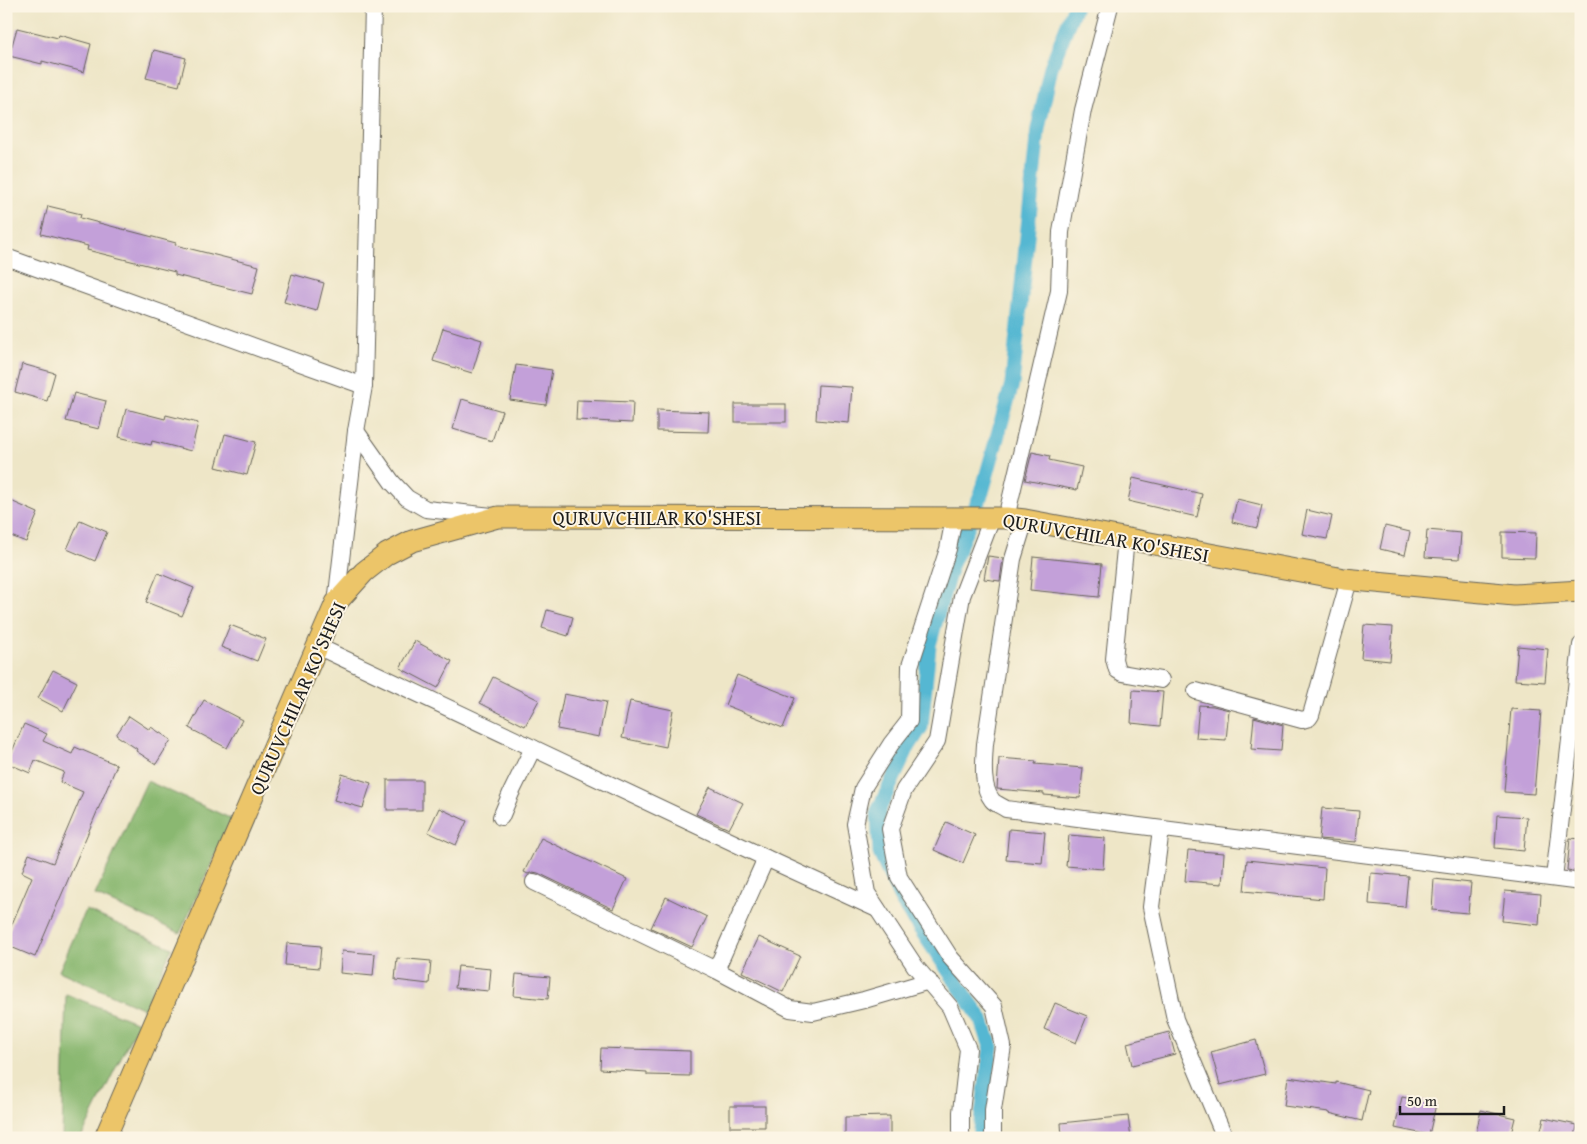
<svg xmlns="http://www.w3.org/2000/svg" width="1587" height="1144" viewBox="0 0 1587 1144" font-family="'Gentium Book Plus',serif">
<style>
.forest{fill:#8ab871;stroke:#536a46}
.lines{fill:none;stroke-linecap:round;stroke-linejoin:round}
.canal{stroke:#54b7d2;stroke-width:15}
.building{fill:#c3a0d9}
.minor-casing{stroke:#666358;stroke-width:18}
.major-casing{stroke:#666358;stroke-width:23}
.minor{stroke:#fff;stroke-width:16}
.major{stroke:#ecc569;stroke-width:21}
.labels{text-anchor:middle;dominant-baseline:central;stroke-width:4;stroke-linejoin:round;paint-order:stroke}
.street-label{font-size:20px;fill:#1c1c1c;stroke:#fcf5e5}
</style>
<rect width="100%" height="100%" fill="#fcf5e5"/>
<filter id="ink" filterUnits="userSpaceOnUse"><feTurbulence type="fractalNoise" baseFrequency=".02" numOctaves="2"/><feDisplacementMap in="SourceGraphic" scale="10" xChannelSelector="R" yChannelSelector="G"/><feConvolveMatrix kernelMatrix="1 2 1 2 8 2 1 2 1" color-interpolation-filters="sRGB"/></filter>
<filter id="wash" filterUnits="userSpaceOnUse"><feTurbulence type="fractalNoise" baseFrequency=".0096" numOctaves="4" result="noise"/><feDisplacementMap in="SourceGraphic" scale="20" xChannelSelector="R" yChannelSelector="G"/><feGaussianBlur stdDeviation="1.12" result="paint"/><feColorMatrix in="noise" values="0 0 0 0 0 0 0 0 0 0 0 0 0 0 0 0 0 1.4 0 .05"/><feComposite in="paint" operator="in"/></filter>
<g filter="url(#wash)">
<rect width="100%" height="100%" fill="#eee6c7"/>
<g class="forest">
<path d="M147,781L232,819L180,933L95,895Z"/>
<path d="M86,910L172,948L144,1009L59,971Z"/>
<path d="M66,994L138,1023L81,1138H62Z"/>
</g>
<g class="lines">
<path class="canal" d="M979,1138L991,1047L982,1020L903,903L880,853L878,811L907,749L921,727L929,645L951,566L982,492L1012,384L1038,129L1051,67L1075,6"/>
</g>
<g id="blocks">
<g class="building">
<path d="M17,28L58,38L59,35L91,44L84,72L42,61V64L9,56Z"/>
<path d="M154,50L186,58L179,86L146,78Z"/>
<path d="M48,206L81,214L80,218L176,243L175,245L259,266L252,294L175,275V272L87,250L88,246L41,234Z"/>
<path d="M292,274L324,283L317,311L284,302Z"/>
<path d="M443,328L482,340L472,373L433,361Z"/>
<path d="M22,364L55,373L47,401L15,392Z"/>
<path d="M516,365L552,370L546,405L510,400Z"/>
<path d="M818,385L852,387L849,423L816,420Z"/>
<path d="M74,393L106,401L99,429L66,421Z"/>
<path d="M462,399L502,411L492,441L453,429Z"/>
<path d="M577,400L633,402L632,423L576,420Z"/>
<rect x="735" y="404" width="51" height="18"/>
<path d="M126,409L165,419L166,415L198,423L191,451L152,441L151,445L119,437Z"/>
<path d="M657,410L709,412L708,432L657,431Z"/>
<path d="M225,434L256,442L247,475L216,467Z"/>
<path d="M1032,452L1050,456L1049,460L1082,467L1077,490L1025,480Z"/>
<path d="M1133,478L1202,494L1197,517L1128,501Z"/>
<path d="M1237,499L1262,505L1257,528L1232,522Z"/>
<path d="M11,501L38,513L26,542L6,534V512Z"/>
<path d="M1307,510L1332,516L1327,539L1302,534Z"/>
<path d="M80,520L107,532L95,561L67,549Z"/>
<path d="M1385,526L1410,532L1405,555L1380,549Z"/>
<path d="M1427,530L1461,533L1459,559L1425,557Z"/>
<path d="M1502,532L1536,533L1535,558L1502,557Z"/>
<path d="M988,556L1003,558L1000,581L984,579Z"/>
<path d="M1033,557L1102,564L1099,597L1030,590Z"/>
<path d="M158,573L194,588L182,616L146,602Z"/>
<path d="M547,610L573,617L568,636L542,628Z"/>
<path d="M230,625L266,639L257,661L221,647Z"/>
<path d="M1364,625L1393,627L1390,661L1361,658Z"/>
<path d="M415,641L452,661L438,688L400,668Z"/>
<path d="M1518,646L1548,649L1545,682L1515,680Z"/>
<path d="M53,670L77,682L63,711L38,698Z"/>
<path d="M737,675L795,698L783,728L725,705Z"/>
<path d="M493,677L539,700L525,726L480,703Z"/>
<path d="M1133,690L1163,692L1160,726L1131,723Z"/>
<path d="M564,694L606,702L599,737L557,729Z"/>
<path d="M204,700L242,720L227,748L189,728Z"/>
<path d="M630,701L673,710L666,747L622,738Z"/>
<path d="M1199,705L1213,706L1229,710L1226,740L1196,738Z"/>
<path d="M1511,709L1541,711L1534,794L1504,792Z"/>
<path d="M129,716L150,730L151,727L171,740L156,764L136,751L137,749L116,735Z"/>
<path d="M1254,717L1283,725L1281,751L1251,749Z"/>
<path d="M24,724L47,734L43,741L72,754L75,747L117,765L35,957L6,945V938L32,877L22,872L29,854L53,863L83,792L60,782L64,772L35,760L30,773L7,763Z"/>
<path d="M999,758L1036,761L1035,764L1083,768L1080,798L1044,795V793L997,789Z"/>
<path d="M342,774L371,783L363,808L334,800Z"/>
<rect x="387" y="780" width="35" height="30"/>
<path d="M710,787L743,803L729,829L696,814Z"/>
<path d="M439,808L467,821L456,845L428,832Z"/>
<path d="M1322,808L1359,811L1356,842L1319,839Z"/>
<path d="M1497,815L1527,817L1524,851L1495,848Z"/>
<path d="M946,822L975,835L963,863L934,850Z"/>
<path d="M1009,829L1045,832L1042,863L1006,860Z"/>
<path d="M1069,835L1105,838L1103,869L1066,866Z"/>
<path d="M541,838L627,879L613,909L538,873L533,872L528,874L524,872Z"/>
<path d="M1570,838L1581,839V872L1567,870Z"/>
<path d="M1188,850L1224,853L1222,884L1185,881Z"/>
<path d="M1247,860L1325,868L1323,899L1244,891Z"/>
<path d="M1371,873L1408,876L1405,907L1369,904Z"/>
<path d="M1434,879L1471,883L1468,913L1432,910Z"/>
<path d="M1505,891L1541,894L1539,925L1502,921Z"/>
<path d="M666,897L707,917L692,947L651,928Z"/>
<path d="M759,937L800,956L783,992L742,972Z"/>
<path d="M287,943L321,946L319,968L285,965Z"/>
<path d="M342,951L375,954L373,976L340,973Z"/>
<path d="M397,958L431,961L429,984L395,980Z"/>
<path d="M458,966L491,969L489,991L455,988Z"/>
<path d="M516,974L550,977L548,999L514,996Z"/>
<path d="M1055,1003L1087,1016L1076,1043L1044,1029Z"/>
<path d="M1169,1032L1175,1054L1132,1065L1127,1043Z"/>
<path d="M1256,1040L1265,1074L1220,1085L1211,1052Z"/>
<path d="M601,1048L690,1051V1076L647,1075V1072L600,1069Z"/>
<path d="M1288,1077L1336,1084V1082L1369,1090L1362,1121L1329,1113V1112L1284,1106Z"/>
<path d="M1402,1097L1436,1104L1429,1135L1395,1128Z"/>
<rect x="730" y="1106" width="35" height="21"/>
<path d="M1481,1110L1515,1118L1510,1138H1475Z"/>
<path d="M890,1116V1138H845V1117Z"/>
<path d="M1128,1116L1131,1138H1062L1061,1123Z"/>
<path d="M1544,1118L1577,1125L1575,1138H1539Z"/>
</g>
</g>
</g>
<g filter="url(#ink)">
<use href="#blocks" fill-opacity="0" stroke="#666358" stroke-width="1"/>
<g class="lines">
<defs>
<g id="minor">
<path d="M6,257L364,386"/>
<path d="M356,431L392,482L407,498L426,509L492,516"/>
<path d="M954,518L948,549L910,666L909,721L891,744L863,788L855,824L867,893L915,966L950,1007L968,1049L961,1112V1138"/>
<path d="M992,518L962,596L937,741L904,790L890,829L899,877L950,957L994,1006L1003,1046L993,1110V1138"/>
<path d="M1006,518L1059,291L1061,232L1083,110L1110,6"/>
<path d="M1025,520L1013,559L985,744C984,761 981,786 992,800C995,804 1002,806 1006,809L1581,882"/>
<path d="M1126,539L1114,659L1117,670L1122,673L1161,680"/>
<path d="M336,603L356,431L364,386L373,6"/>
<path d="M317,646L766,858L877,909"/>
<path d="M1196,691L1302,720L1309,718L1311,715L1349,580"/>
<path d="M501,817L511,793L533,748"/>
<path d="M1161,829L1151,907L1175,1019L1225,1138"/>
<path d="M1554,878L1581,645"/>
<path d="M534,882L716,970L790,1009L813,1012L864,1000L929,981"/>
<path d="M716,970L766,858"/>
</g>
<path id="major" d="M105,1138L336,603L364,572L387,554L412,541L498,517L1006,518L1025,520L1344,579L1514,595L1581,591"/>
</defs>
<use href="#minor" class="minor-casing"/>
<use href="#major" class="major-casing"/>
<use href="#minor" class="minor"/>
<use href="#major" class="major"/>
</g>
</g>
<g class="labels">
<g class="street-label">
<text x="657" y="517">QURUVCHILAR KO'SHESI</text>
<text transform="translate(1106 537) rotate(10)">QURUVCHILAR KO'SHESI</text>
<text transform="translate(297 698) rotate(-66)">QURUVCHILAR KO'SHESI</text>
</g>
</g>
<rect width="1587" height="1144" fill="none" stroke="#fcf5e5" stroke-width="25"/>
<path d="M1400 1106v8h104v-8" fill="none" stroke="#1c1c1c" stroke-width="2.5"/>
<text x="1407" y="1106" font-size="15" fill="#1c1c1c" stroke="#fcf5e5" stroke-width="4" paint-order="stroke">50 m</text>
</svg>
